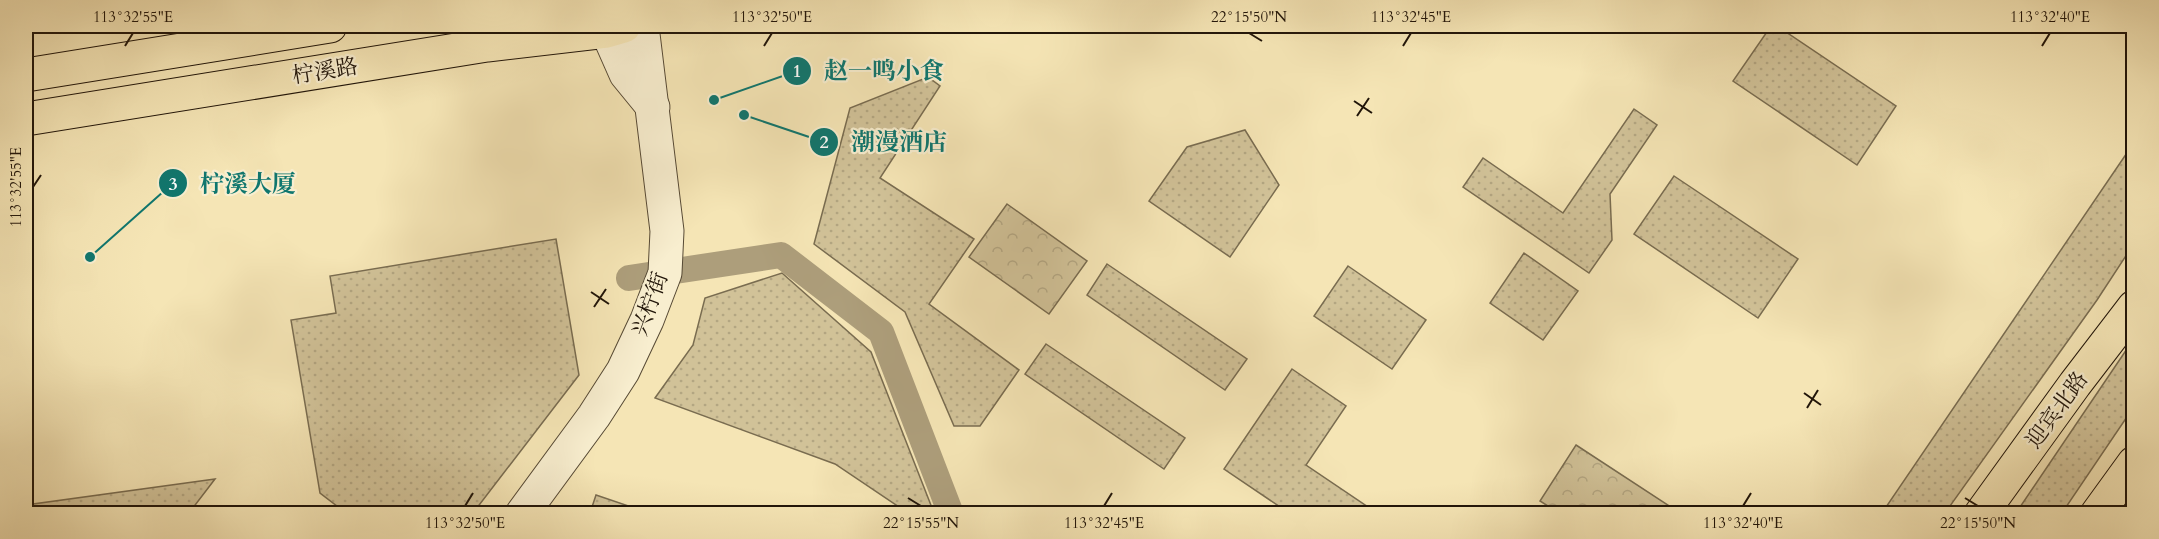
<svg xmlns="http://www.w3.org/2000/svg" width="2159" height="539" viewBox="0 0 2159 539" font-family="Cardo,'Noto Serif SC',serif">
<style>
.grass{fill:url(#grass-dots);stroke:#796c50;stroke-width:1.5}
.forest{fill:url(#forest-crowns);stroke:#796c50;stroke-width:1.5}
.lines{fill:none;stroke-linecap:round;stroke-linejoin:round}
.canal{stroke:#ad9e7b;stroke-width:26}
.minor-casing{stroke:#564934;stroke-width:35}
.major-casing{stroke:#211509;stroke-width:35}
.minor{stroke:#f8eecf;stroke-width:33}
.major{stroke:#f5e5b5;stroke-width:33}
.ticks{fill:none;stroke:#211509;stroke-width:2}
.labels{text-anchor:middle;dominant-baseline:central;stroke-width:4.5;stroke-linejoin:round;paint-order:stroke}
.street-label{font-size:22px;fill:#211509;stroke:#f8eecf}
.leader{fill:none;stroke:#0f766e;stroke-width:2}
.callout-dot{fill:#0f766e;stroke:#f8eecf;stroke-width:2}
.mark-label{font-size:18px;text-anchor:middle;font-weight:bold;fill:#fff}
.callout-label{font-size:24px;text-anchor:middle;font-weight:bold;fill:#0f766e;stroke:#f8eecf;stroke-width:4.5;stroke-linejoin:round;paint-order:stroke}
.neatline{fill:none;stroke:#211509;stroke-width:2}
.ticks-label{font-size:15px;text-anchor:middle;fill:#211509}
</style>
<defs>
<pattern id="grass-dots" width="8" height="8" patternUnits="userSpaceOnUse" patternTransform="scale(1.5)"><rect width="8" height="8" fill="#d1c298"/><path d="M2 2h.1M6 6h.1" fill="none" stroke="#b3a682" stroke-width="1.8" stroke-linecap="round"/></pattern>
<pattern id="forest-crowns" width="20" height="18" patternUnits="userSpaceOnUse" patternTransform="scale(1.5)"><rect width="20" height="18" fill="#d1c298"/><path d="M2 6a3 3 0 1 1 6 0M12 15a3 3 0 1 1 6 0" fill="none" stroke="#b3a682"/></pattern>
</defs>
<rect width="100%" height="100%" fill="#f5e5b5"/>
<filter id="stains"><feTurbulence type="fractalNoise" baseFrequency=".00333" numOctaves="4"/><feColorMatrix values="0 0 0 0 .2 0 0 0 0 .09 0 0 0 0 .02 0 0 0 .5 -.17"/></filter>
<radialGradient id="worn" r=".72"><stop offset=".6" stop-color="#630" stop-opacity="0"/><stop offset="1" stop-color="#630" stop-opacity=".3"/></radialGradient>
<g class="grass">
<path d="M1771,26H1777L1896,106L1857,165L1733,81Z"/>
<path d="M928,77L940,86L880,178L974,239L929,304L1019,370L980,426H954L905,312L814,244L850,108Z"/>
<path d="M1634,109L1657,125L1610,194L1612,240L1589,273L1463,187L1483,158L1563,213Z"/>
<path d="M1245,130L1279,185L1230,257L1149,201L1187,147Z"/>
<path d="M2133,144V245L2097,300L1945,513H1882Z"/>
<path d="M1674,176L1798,259L1758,318L1634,234Z"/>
<path d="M556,239L579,375L473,513H346L320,493L291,320L336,313L330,276Z"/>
<path d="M1524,253L1578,291L1543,340L1490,303Z"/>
<path d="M1107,264L1247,359L1225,390L1087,295Z"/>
<path d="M1348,266L1426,320L1392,369L1314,316Z"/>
<path d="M782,273L871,352L934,513H908L835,464L655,398L693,345L705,298Z"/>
<path d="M2133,340V408L2062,513H2016Z"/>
<path d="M1046,344L1185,438L1164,469L1025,374Z"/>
<path d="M1292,369L1346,406L1306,465L1377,513H1289L1224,469Z"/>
<path d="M215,479L189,513H26V505Z"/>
<path d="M596,495L649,513H590Z"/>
</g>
<g class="forest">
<path d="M1007,204L1087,261L1049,314L969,257Z"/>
<path d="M1576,445L1680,513H1559L1540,501Z"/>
</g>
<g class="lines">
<path class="canal" d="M629,278L781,255L881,332L951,514"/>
<defs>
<g id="minor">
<path d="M607,31L626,74L653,107"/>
<path d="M522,514L594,416L623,371L647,320L665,273L667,231L642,26"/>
</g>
<g id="major">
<path d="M26,75L330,26"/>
<path d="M26,119L487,45L607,31L624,26"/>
<path d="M1981,514L2075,384L2134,307"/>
<path d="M2097,514L2134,463"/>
</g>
</defs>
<use href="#minor" class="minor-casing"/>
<use href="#major" class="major-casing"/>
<use href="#minor" class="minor"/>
<use href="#major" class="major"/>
</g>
<path class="ticks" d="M1249,33L1262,41M125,46L133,33M764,46L772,33M1403,46L1411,33M2042,46L2050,33M1354,101L1372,113M1357,116L1369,98M33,187L41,175M591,292L609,304M594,307L606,289M1804,393L1821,405M1807,408L1818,390M908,498L921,506M1965,498L1978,506M465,506L473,493M1104,506L1112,493M1743,506L1751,493"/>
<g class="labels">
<g class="street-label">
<text transform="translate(325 71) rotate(-9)">柠溪路</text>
<text transform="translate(650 304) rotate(-70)">兴柠街</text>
<text transform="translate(2057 410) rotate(-54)">迎宾北路</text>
</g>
</g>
<path class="leader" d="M714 100L797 71M744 115L824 142M90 257L173 183"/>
<g class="callout-dot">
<circle cx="714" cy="100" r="6"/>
<circle cx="744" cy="115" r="6"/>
<circle cx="90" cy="257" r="6"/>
<circle cx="797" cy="71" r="15"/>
<circle cx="824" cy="142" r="15"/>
<circle cx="173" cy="183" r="15"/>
</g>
<g class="mark-label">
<text x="797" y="77">1</text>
<text x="824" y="148">2</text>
<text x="173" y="190">3</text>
</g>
<g class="callout-label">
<text x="884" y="79">赵一鸣小食</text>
<text x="899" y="150">潮漫酒店</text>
<text x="248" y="192">柠溪大厦</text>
</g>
<rect width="2159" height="539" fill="none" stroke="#f5e5b5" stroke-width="66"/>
<rect x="33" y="33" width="2093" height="473" class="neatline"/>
<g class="ticks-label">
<text x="133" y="22">113°32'55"E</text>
<text x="772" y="22">113°32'50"E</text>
<text x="1249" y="22">22°15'50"N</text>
<text x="1411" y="22">113°32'45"E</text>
<text x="2050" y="22">113°32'40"E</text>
<text transform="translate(16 187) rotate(-90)" y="5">113°32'55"E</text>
<text x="465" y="528">113°32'50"E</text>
<text x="921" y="528">22°15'55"N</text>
<text x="1104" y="528">113°32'45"E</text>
<text x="1743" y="528">113°32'40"E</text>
<text x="1978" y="528">22°15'50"N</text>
</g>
<rect width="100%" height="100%" filter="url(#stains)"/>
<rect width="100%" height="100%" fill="url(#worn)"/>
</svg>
